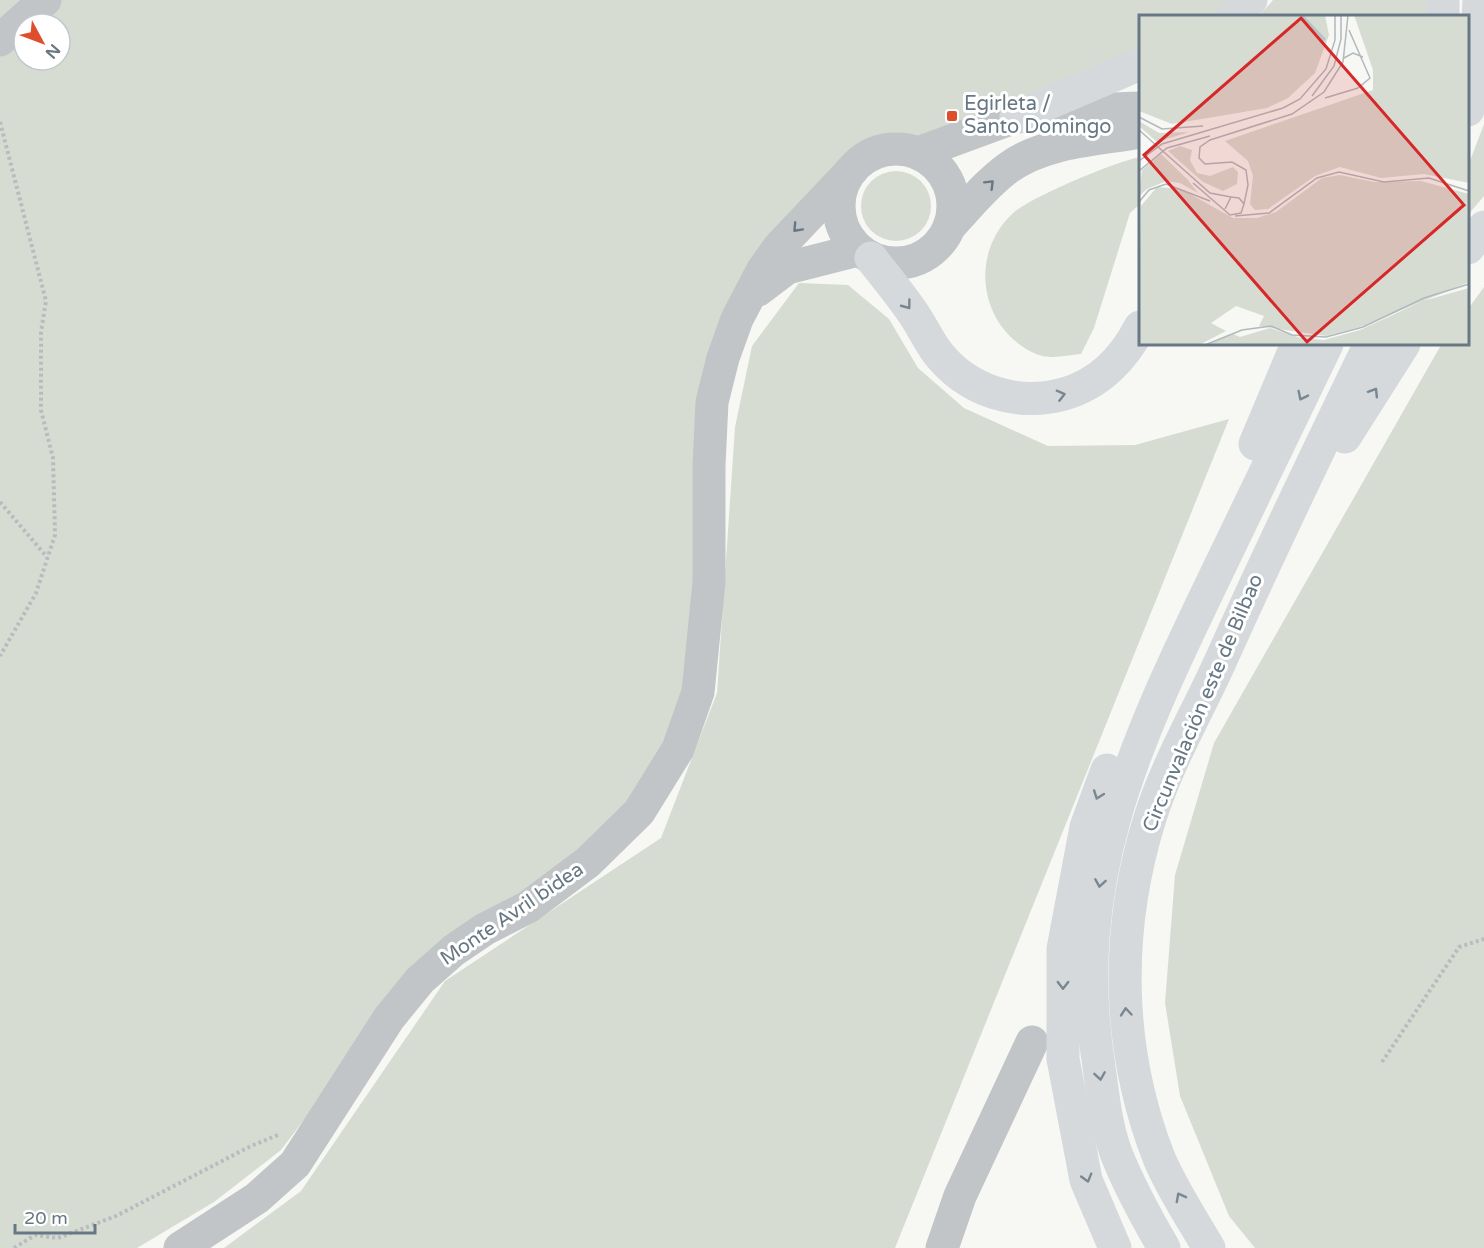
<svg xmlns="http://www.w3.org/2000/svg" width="1484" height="1248" viewBox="0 0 1484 1248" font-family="'Varela Round',sans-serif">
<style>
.green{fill:#d7dcd3}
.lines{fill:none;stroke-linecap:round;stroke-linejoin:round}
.path{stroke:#b9bcbe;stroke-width:4;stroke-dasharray:3 3;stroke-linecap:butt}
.minor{stroke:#c1c5c8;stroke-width:33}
.major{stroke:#d5d9dc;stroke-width:33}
.oneway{stroke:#677884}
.oneway2{stroke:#788791}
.poi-dot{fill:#df4e2c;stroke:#fff;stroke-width:2}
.labels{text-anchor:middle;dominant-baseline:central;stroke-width:6;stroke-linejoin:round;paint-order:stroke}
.poi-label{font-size:20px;fill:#677884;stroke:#fff;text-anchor:start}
.street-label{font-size:20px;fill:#677884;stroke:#fff}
.inset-river{fill:none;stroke:#b7c4c8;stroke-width:3}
.inset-road{fill:none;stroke:#b0b9bd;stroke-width:1.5}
.view{fill:#d62828;fill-opacity:0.15;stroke:#d62828;stroke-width:3}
.inset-edge{fill:none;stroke:#677884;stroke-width:3}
</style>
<rect width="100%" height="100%" fill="#f7f7f4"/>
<g class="green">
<path d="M0,0H27L0,26Z"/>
<path d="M57,0H1236L1212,16H1140V49L925,138C895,135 875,141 849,156L725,320L682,712L624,808L535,889L319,1100L281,1150L214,1202L137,1248H0V53L24,28V60H60V24H29Z"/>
<path d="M1273,0H1433V16H1259Z"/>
<path d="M1484,124V196L1468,215V166Z"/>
<path d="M1140,157V204L1130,213L1094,328L1081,354C1067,355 1050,360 1036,354C980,329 968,256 1012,214C1028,198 1117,161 1140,157Z"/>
<circle cx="896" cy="206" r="35"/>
<path d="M799,283L848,285L889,319L918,368L964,408L1048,446L1135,445L1229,419L895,1248H224L301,1191L445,981L661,838L717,693L735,427L752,346Z"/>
<path d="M1484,287V1248H1255L1229,1216L1180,1096L1165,1003L1175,875L1214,743L1441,345L1468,344V309Z"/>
</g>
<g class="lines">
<g class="path">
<path d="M0,122L46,301L41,332V410L53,458L55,535L36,593L0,656"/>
<path d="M0,502L47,557"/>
<path d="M1382,1062L1459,947L1484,939"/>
<path d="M14,1248L35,1235L58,1238L116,1216L251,1146L278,1135"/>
</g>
<g class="minor">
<path d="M0,40L45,0"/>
<circle cx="896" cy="206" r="57"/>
<path d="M918,153L1016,117L1087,110L1140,108"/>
<path d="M949,227C968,207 986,184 1008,168C1045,141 1097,140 1140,132"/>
<path d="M758,290L787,268L858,250"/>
<path d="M180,1248L257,1198L295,1164L389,1018L420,980L454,950L485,929L528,907L588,862L639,812L678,749L698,692L709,582V465L712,402L723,358L737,319L762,271L779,247L852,170"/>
<path d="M942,1248L960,1196L1032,1042"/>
</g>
<g class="major">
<path d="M1232,16L1251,0"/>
<path d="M1443,16V0"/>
<path d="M1468,110L1475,77L1479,0"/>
<path d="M1016,117L1140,64"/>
<path d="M1468,248L1484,227"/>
<path d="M871,258C885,276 900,294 913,313C922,326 928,340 937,352C967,391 1017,407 1064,394C1099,384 1124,358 1140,327"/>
<path d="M1345,437L1404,344"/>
<path d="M1255,444L1297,344"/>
<path d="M1107,770L1086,827L1063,949V1059L1086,1180L1115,1248"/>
<path d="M1164,1248C1146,1217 1129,1186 1116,1153C1106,1126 1103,1095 1099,1067C1070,884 1132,749 1209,589C1249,507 1288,425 1327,344"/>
<path d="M1209,1248C1192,1219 1172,1189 1159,1158C1116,1048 1115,930 1150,818C1167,764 1197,713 1220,662C1268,555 1319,449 1370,344"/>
</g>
</g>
<defs><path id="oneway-chevron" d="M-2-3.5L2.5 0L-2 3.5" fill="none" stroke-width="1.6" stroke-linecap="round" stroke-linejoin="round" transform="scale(1.5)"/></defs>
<g class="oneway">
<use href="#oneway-chevron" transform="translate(990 184) rotate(-45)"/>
<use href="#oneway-chevron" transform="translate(797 228) rotate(133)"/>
</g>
<g class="oneway2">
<use href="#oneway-chevron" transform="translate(907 305) rotate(53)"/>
<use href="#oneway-chevron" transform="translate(1374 392) rotate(-58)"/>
<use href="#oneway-chevron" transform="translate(1061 395) rotate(-14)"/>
<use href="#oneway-chevron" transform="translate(1302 396) rotate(116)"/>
<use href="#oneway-chevron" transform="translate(1098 795) rotate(110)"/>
<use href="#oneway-chevron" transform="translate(1100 883) rotate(99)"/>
<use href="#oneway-chevron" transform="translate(1063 985) rotate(90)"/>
<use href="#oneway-chevron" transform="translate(1126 1012) rotate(-95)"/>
<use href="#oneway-chevron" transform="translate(1100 1076) rotate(81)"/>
<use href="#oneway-chevron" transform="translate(1087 1178) rotate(74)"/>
<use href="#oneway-chevron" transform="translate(1180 1197) rotate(-118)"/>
</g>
<rect class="poi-dot" x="946" y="110" width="12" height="12" rx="3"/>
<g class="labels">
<g class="poi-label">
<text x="964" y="104">Egirleta /<tspan x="964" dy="23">Santo Domingo</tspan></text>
</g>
<g class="street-label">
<text transform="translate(1203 703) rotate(-67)">Circunvalación este de Bilbao</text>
<text transform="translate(512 914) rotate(-34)">Monte Avril bidea</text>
</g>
</g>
<g transform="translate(1139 15)">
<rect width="330" height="330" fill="#f7f7f4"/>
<path d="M0,0H186L190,20L176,58L149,83L128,93L33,109L0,96ZM215,0H330V168L285,159L242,163L201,152L176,161L129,194L116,195L111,189L114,161L109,146L86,126L234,75V55ZM0,106L20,118L50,117L18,127L0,111ZM41,131L53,135L51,145L58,158L71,161L94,152L99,157L98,169L84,176L64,167L29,136ZM22,139L48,164L59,178L41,168L27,166L8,174L0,181L3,155ZM201,160L235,167L282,166L330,179V267L224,311L187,321L120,311L125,301L97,291L72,308L87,316L60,330H0L2,191L18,172L42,174L94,203H118L137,197L183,163ZM330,273V330H68L94,319L101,322L131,313L162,323L185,325L221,315L284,286Z" fill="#d7dcd3"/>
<path class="inset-river" d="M162,0L186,25"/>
<path class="inset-road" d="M205,43L214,38L224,42M173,81L195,51L202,24V0M186,83L219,73L231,63L210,15M0,102L23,114L64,111M0,115L71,178L92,182M0,146L23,129L144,93L161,84L187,54L196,25V0M0,156L28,133L71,121M54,168L91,200L102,198L105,189L100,183L92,182L86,194M0,187L10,175L27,169L71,186M105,189L109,170L107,155L93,147L66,149L60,143L61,132L71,125L153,99L185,77L204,47L209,0M96,201L130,198L178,163L200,157L245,167L290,163L330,176M66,330L103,315L132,311L153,320L187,322L224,312L285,283L330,269"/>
<path class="view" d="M162,3L325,190L168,327L5,140Z"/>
<rect width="330" height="330" class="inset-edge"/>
</g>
<g transform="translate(42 42) rotate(131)"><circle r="28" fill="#ffffff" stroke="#c2c9ce" stroke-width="1.5"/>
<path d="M0-4.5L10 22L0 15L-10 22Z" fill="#df4e2c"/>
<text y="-9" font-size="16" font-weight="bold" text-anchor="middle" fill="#677884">N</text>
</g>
<path d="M15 1224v9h80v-9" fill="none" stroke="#677884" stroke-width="3"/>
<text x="24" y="1224" font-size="18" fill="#677884" stroke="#ffffff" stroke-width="4.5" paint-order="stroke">20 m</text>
</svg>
